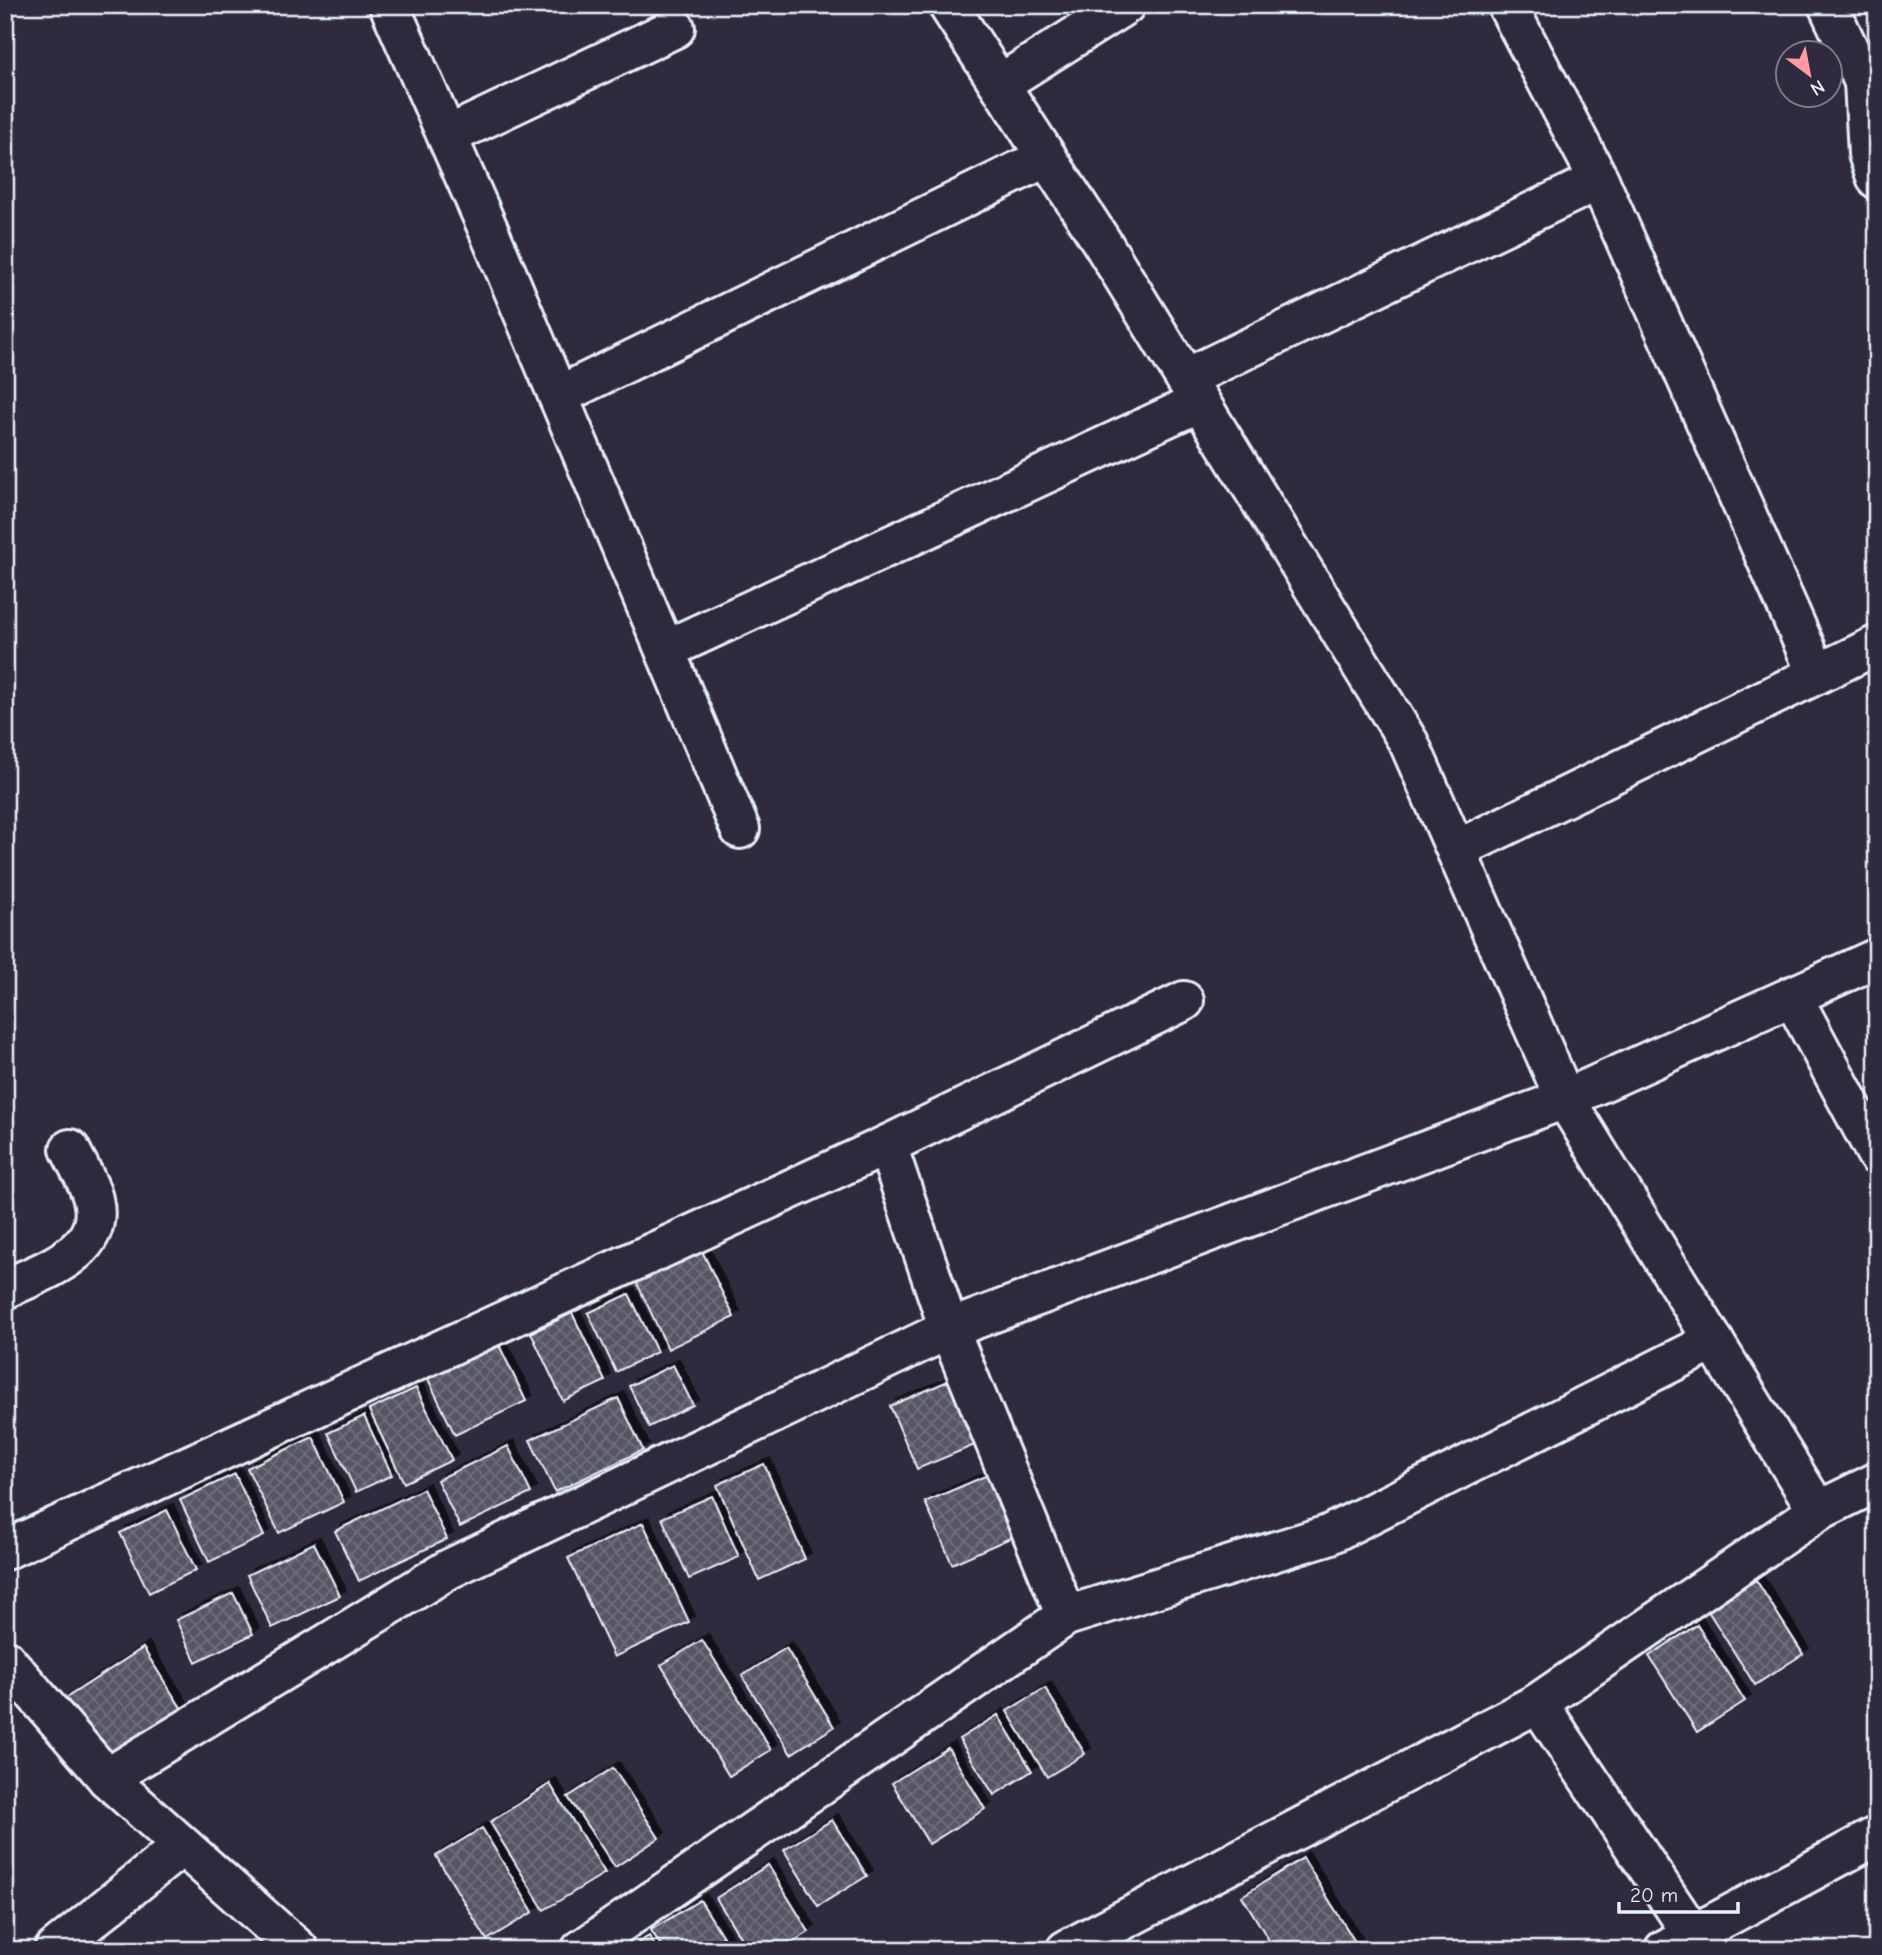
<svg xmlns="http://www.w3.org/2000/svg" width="1882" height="1955" viewBox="0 0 1882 1955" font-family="'Comic Neue',sans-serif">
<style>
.building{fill:url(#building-cross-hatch);stroke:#e8f1f8;stroke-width:2;filter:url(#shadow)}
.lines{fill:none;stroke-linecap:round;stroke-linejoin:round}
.street-casing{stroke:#e8f1f8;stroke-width:44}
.secondary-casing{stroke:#e8f1f8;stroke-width:44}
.street{stroke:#2f2a3d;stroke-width:38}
.secondary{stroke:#2f2a3d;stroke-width:38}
</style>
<defs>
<pattern id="building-cross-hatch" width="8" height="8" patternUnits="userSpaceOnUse" patternTransform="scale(1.75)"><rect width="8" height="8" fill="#575565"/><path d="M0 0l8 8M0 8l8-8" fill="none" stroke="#6f6e7c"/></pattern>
<filter id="shadow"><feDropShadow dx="6" dy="-6" stdDeviation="0" flood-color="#0009"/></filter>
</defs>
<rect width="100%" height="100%" fill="#2f2a3d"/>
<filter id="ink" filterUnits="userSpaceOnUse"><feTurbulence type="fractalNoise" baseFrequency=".0143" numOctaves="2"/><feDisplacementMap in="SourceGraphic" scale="14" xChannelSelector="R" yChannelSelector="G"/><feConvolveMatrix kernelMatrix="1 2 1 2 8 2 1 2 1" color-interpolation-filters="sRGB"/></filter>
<g filter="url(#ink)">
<g class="building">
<path d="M701,1249L734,1317L668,1349L636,1281Z"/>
<path d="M629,1294L657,1352L616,1372L588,1313Z"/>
<path d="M572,1313L605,1381L563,1401L531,1333Z"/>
<path d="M497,1341L526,1401L455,1435L426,1375Z"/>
<path d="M673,1365L693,1405L649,1427L629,1386Z"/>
<path d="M955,1378L982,1442L917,1469L890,1406Z"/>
<path d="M416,1388L452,1460L404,1483L369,1410Z"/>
<path d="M618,1398L643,1450L555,1492L530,1440Z"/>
<path d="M364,1416L392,1475L356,1492L328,1433Z"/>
<path d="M313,1437L344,1502L279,1533L247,1468Z"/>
<path d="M508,1446L531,1493L460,1527L437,1480Z"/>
<path d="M764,1464L805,1559L759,1580L717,1485Z"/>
<path d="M235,1474L264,1536L209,1562L180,1500Z"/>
<path d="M990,1474L1017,1535L952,1564L925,1502Z"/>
<path d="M423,1489L447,1539L359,1581L335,1531Z"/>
<path d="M712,1496L739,1557L689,1579L662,1518Z"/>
<path d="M167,1510L196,1570L149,1593L120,1533Z"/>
<path d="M643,1523L689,1622L614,1657L568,1558Z"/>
<path d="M314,1543L340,1596L272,1628L247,1575Z"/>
<path d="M1756,1580L1803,1654L1755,1685L1708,1611Z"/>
<path d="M233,1593L253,1634L196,1662L176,1620Z"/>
<path d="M1697,1625L1745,1701L1697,1732L1649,1656Z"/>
<path d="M702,1640L771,1750L729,1776L661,1665Z"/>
<path d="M143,1648L183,1711L103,1763L63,1700Z"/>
<path d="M786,1648L834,1727L791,1754L742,1676Z"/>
<path d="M1045,1688L1085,1754L1047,1777L1007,1711Z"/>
<path d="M998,1715L1032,1771L994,1795L959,1739Z"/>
<path d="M948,1748L985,1809L929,1844L892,1783Z"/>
<path d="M613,1768L659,1838L615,1867L568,1797Z"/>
<path d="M550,1784L605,1873L544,1910L490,1822Z"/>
<path d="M832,1820L867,1876L818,1906L784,1850Z"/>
<path d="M482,1828L533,1912L487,1940L436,1856Z"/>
<path d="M1303,1858L1360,1950H1275L1242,1896Z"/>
<path d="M768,1865L809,1932L780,1950H748L716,1898Z"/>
<path d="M700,1900L731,1950H664L651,1930Z"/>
<path d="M649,1936L657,1950H628Z"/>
</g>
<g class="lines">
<defs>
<g id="street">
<path d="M389,5L488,229L740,829"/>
<path d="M1507,5L1599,180"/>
<path d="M1828,5L1864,82L1877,75"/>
<path d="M1864,82L1868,154L1877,179"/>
<path d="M1000,84L1125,5"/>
<path d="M447,136L675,28"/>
<path d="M1186,378L1599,180L1817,674"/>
<path d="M558,396L1047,157"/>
<path d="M665,650L1200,402"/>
<path d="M1456,850L1877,645"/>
<path d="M1792,996L1877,1155"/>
<path d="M887,1145L1184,1001"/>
<path d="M5,1289C42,1271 106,1253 93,1199C89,1182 77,1165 70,1149"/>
<path d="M1818,1511L1877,1482"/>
<path d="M5,1550L887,1145L949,1329L1066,1616"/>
<path d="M1538,1703L1703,1950"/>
<path d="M107,1778L449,1569L949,1329L1565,1099L1409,743L1103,244L948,5"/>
<path d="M54,1950L182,1846"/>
<path d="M581,1950L1066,1616L1328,1535L1714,1341"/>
<path d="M1066,1950L1538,1703L1818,1511L1565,1099L1877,958"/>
<path d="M1664,1950L1877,1836"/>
</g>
<path id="secondary" d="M5,1659L107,1778L299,1950"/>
</defs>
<use href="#street" class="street-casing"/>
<use href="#secondary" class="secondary-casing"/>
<use href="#street" class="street"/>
<use href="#secondary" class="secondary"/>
</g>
</g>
<rect width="1882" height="1955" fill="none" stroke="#2f2a3d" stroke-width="28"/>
<rect x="14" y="14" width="1854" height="1927" fill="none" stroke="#e8f1f8" stroke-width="2.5" filter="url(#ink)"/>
<g transform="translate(1809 74) rotate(148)"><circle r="33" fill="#2f2a3d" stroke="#797a88" stroke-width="2"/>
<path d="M0-5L12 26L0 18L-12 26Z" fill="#ff9aa2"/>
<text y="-10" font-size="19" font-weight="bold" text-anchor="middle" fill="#e8f1f8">N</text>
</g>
<path d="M1619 1902v10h119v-10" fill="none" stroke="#e8f1f8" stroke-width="3.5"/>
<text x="1630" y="1902" font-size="21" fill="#e8f1f8" stroke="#2f2a3d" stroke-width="5" paint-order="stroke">20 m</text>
</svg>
